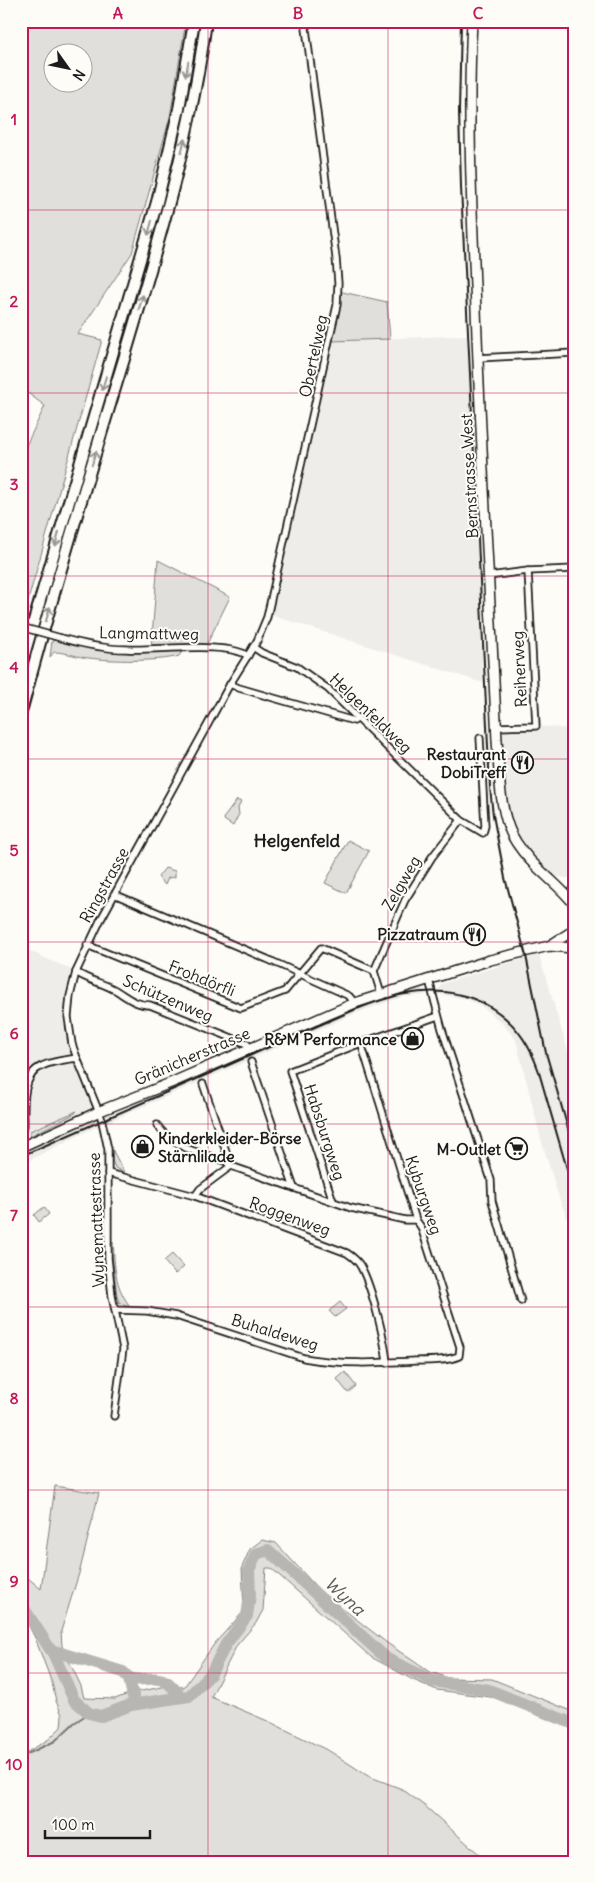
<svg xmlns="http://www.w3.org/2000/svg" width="595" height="1883" viewBox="0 0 595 1883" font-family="Delius,sans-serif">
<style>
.built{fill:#eeede9}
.green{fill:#e0dfdb;stroke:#7e7e7c;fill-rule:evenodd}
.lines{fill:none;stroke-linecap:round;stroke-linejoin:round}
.stream{stroke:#797876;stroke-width:2}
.river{stroke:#b7b6b2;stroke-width:12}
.minor-casing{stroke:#1c1c1c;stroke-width:9}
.primary-casing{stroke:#1c1c1c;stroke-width:12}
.motorway-casing{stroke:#1c1c1c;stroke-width:14}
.minor{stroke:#fdfcf7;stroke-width:5.5}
.primary{stroke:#fdfcf7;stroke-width:9}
.motorway{stroke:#fdfcf7;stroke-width:10}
.rail{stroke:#1c1c1c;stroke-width:2}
.minor-bridge-casing{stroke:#1c1c1c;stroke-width:9;stroke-linecap:butt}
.minor-bridge{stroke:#fdfcf7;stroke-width:5.5}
.oneway{stroke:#989794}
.grid{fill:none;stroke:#c2185b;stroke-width:1;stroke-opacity:0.55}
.labels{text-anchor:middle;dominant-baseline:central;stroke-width:4;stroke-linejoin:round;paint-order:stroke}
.street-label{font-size:16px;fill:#1c1c1c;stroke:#fdfcf7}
.poi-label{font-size:16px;font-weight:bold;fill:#1c1c1c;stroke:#fdfcf7;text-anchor:end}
.neighbourhood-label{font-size:18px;font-weight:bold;fill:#1c1c1c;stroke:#fdfcf7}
.water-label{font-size:18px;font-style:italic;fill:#5a5a58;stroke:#fdfcf7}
.neatline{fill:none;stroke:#c2185b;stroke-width:2}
.grid-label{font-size:16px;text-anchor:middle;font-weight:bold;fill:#c2185b}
</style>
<rect width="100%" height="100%" fill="#fdfcf7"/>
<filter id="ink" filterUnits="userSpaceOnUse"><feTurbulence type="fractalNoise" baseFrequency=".02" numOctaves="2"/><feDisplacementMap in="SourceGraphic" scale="10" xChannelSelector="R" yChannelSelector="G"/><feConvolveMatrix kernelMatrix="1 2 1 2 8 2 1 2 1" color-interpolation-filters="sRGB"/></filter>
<g filter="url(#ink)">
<g class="built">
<path d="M469,335L483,683L268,614L331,341Z"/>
<path d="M536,726L574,729V879L545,875L509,829L496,727Z"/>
<path d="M21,947L76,972L70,996L72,1044L100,1111L25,1146L24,1126L26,1087L21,1085Z"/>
<path d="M539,955L574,1071V1234L560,1201L541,1139L516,1040L504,1025L484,1008L467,999L437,994L441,984L505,964Z"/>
<path d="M423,988L426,995L402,997L354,1014L92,1129L21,1164V1153L352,1008L397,993Z"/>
</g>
<g class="green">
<path d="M21,21H186L170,117L132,253L78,334L102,340L21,625V456L45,406L21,388ZM52,52H82V82H52Z"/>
<path d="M338,291L387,302L390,339L331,341Z"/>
<path d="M158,560L230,597L205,648L184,649L179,656C157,662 111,661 89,658C77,657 66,652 54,652L50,657L52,641L61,638L85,644L151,649Z"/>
<path d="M237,800L241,802L238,808L239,814L233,826L224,820L225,816Z"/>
<path d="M348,840L369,851L346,893L325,883Z"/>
<path d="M165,868L175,871V877L168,878L165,885L158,877Z"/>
<path d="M77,1111L74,1114L30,1136V1131Z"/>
<path d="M112,1149L124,1172L125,1173L115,1168L112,1160Z"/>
<path d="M44,1207L49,1214L39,1222L34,1215Z"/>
<path d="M113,1242C115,1267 114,1284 129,1305L128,1307L119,1302L117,1297L111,1246Z"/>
<path d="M172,1254L184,1267L175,1274L164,1261Z"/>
<path d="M340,1302L346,1309L335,1317L329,1311Z"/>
<path d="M345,1372L356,1386L348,1393L337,1379Z"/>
<path d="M55,1486L99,1493L80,1570L61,1631L62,1646L81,1686L84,1698L115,1699L131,1693L167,1686L184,1687L215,1643L244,1611L242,1567L250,1549L262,1540L276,1543L320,1591L387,1643L428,1671L448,1678L492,1679L574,1712V1728L497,1698L437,1690L413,1680L371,1657L271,1568H266L263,1610L256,1623L237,1645L211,1697L270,1722L331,1752L368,1776L402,1789L426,1807L488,1862H21V1756L49,1739L61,1727L62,1715L56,1701L52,1683L35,1638L21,1611V1572L41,1589Z"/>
</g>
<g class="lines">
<path class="stream" d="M21,1757L55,1741L74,1723L89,1713"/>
<g class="river">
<path d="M21,1604L54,1655L74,1700L89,1713L101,1716L131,1705L189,1696L210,1675L226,1644L247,1616L250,1595L249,1570L256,1554L268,1550L387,1659L433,1681L489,1690L574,1724"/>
<path d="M51,1650L123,1672C136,1688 149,1672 167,1682C172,1686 177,1692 181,1697"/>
<path d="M129,1679L135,1704"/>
</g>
<defs>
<g id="minor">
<path d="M478,358L574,353"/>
<path d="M489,576L528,571L574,569"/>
<path d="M61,638C82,644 104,649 126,649C154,651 228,641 248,656"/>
<path d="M253,647L262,653L297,667L328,689L461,820L483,833L485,826L480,738"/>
<path d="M230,684L239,688L354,721L358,718"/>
<path d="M496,727L536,726L528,571"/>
<path d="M114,894L267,959L349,996L355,1003"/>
<path d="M87,945L241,1008L285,991L321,948L374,971"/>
<path d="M76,972C89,981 104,983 117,991C128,998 136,1005 150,1005L247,1044L250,1048"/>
<path d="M574,974V984"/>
<path d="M429,980L442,1029L491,1180L492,1201L521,1301"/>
<path d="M381,994L374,971L405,900L432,857L461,820"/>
<path d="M251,1062L294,1188"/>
<path d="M203,1084L231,1166"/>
<path d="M157,1125C174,1149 198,1152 225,1161L231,1166L351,1208L405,1220H416"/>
<path d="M21,1129L24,1126C24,1107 21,1075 42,1066C52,1061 65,1060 77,1058"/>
<path d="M108,1173L195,1196L347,1253C353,1257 358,1261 361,1267C372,1287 385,1341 387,1363"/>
<path d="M195,1196L200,1189L231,1166"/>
<path d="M333,1201L290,1071L361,1043L438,1016"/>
<path d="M115,1310L147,1311L176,1316L304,1358C342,1365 378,1363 417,1361C430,1361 447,1361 459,1356L460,1347L421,1227L416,1220L361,1043"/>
<path d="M114,1416L123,1349L112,1296L108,1258V1149L101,1117L77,1058L72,1044L68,1017L70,996L76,972L100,921L230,684L257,641L267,617L337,305L338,283L336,258L305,21"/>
</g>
<g id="primary">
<path d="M472,21C467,117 472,213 476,309C481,453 490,596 497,740C499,767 499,803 509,828C513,840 522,851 530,860C544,875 562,888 574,904"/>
<path d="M549,946L571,932"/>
<path d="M21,1147L100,1111L173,1082L355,1003L490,960L549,946L573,948"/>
</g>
<g id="motorway">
<path d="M21,665L157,202L179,109L194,21"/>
<path d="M21,712C53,593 88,476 124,359C157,248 191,137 206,21"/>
</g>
</defs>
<use href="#minor" class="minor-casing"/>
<use href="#primary" class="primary-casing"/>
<use href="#motorway" class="motorway-casing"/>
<use href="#minor" class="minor"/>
<use href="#primary" class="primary"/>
<use href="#motorway" class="motorway"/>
<g class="rail">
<path d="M461,21L459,111L461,187L490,788L493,815L505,878L526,956L546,1053L574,1149"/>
<path d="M21,1156L354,1010C370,1004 387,997 405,994C466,983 517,1009 538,1069L574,1193"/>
<path d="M568,1187L574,1208"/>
</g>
<defs>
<path id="minor-bridge" d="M21,627L61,638"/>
</defs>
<use href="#minor-bridge" class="minor-bridge-casing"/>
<use href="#minor-bridge" class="minor-bridge"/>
</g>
<defs><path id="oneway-shaft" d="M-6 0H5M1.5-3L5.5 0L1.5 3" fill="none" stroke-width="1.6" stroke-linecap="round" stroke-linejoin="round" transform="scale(1.25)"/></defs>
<g class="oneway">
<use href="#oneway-shaft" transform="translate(187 69) rotate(100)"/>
<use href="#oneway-shaft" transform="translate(183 146) rotate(-77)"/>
<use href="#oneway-shaft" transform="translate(150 228) rotate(105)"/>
<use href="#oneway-shaft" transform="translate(141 302) rotate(-73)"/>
<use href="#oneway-shaft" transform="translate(104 383) rotate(107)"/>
<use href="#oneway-shaft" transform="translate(94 458) rotate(-73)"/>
<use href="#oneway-shaft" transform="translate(57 539) rotate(106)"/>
<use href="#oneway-shaft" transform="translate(48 614) rotate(-74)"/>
</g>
</g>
<path class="grid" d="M208,21V1862M388,21V1862M21,210H574M21,393H574M21,576H574M21,759H574M21,942H574M21,1124H574M21,1307H574M21,1490H574M21,1673H574"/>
<defs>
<symbol id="restaurant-ring" viewBox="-11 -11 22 22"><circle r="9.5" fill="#fdfcf7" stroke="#1c1c1c" stroke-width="1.5"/><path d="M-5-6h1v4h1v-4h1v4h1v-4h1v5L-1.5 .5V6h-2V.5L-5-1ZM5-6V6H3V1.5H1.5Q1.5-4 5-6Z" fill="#1c1c1c"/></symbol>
<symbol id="shop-ring" viewBox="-11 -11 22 22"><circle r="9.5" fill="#fdfcf7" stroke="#1c1c1c" stroke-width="1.5"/><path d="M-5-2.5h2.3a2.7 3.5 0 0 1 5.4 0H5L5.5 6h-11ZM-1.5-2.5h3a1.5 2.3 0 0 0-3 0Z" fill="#1c1c1c"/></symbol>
<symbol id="supermarket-ring" viewBox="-11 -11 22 22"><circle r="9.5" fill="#fdfcf7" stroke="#1c1c1c" stroke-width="1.5"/><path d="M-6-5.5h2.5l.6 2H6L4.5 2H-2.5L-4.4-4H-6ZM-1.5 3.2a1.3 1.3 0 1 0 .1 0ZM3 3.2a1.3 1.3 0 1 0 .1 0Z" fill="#1c1c1c"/></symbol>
</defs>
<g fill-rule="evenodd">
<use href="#restaurant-ring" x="510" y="750" width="25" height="25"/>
<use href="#restaurant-ring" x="462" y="922" width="25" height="25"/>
<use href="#shop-ring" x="400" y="1026" width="25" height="25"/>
<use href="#shop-ring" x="130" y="1134" width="25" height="25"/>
<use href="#supermarket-ring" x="504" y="1136" width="25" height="25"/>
</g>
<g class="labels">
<g class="street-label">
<text transform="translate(313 356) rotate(-78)">Obertelweg</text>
<text transform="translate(469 476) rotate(-93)">Bernstrasse West</text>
<text transform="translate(149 633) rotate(1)">Langmattweg</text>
<text transform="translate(519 669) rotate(-93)">Reiherweg</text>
<text transform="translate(371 713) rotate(44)">Helgenfeldweg</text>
<text transform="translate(401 883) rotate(-60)">Zelgweg</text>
<text transform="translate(104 885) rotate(-61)">Ringstrasse</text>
<text transform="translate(202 978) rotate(22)">Frohdörfli</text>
<text transform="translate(168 998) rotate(23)">Schützenweg</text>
<text transform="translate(192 1056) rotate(-23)">Gränicherstrasse</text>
<text transform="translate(325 1132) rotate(72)">Habsburgweg</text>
<text transform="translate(424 1195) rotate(71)">Kyburgweg</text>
<text transform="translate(290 1216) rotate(20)">Roggenweg</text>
<text transform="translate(96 1220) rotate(-92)">Wynemattestrasse</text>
<text transform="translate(275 1332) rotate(17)">Buhaldeweg</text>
</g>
<g class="poi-label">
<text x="506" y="754">Restaurant<tspan x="506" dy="18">DobiTreff</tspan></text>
<text x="459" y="934">Pizzatraum</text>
<text x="397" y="1039">R&amp;M Performance</text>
<text x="158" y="1138" text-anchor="start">Kinderkleider-Börse<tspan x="158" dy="18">Stärnlilade</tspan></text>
<text x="501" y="1149">M-Outlet</text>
</g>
<g class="neighbourhood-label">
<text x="297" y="840">Helgenfeld</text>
</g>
<g class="water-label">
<text transform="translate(345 1596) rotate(43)">Wyna</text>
</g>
</g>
<rect width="595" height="1883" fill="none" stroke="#fdfcf7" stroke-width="55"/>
<g transform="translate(68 68) rotate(123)"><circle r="24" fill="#fdfcf7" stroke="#a3a29f"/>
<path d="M0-4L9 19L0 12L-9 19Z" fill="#1c1c1c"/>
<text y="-8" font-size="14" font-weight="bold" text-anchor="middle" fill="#1c1c1c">N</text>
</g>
<path d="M45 1830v8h105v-8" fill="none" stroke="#1c1c1c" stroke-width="2.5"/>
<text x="52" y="1830" font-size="15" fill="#1c1c1c" stroke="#fdfcf7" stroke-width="4" paint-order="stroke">100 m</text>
<rect x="28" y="28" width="540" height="1828" class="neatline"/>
<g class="grid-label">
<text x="118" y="19">A</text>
<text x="298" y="19">B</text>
<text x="478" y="19">C</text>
<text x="14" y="125">1</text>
<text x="14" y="307">2</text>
<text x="14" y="490">3</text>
<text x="14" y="673">4</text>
<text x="14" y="856">5</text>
<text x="14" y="1039">6</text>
<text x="14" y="1221">7</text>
<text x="14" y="1404">8</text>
<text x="14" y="1587">9</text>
<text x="14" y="1770">10</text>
</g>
</svg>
